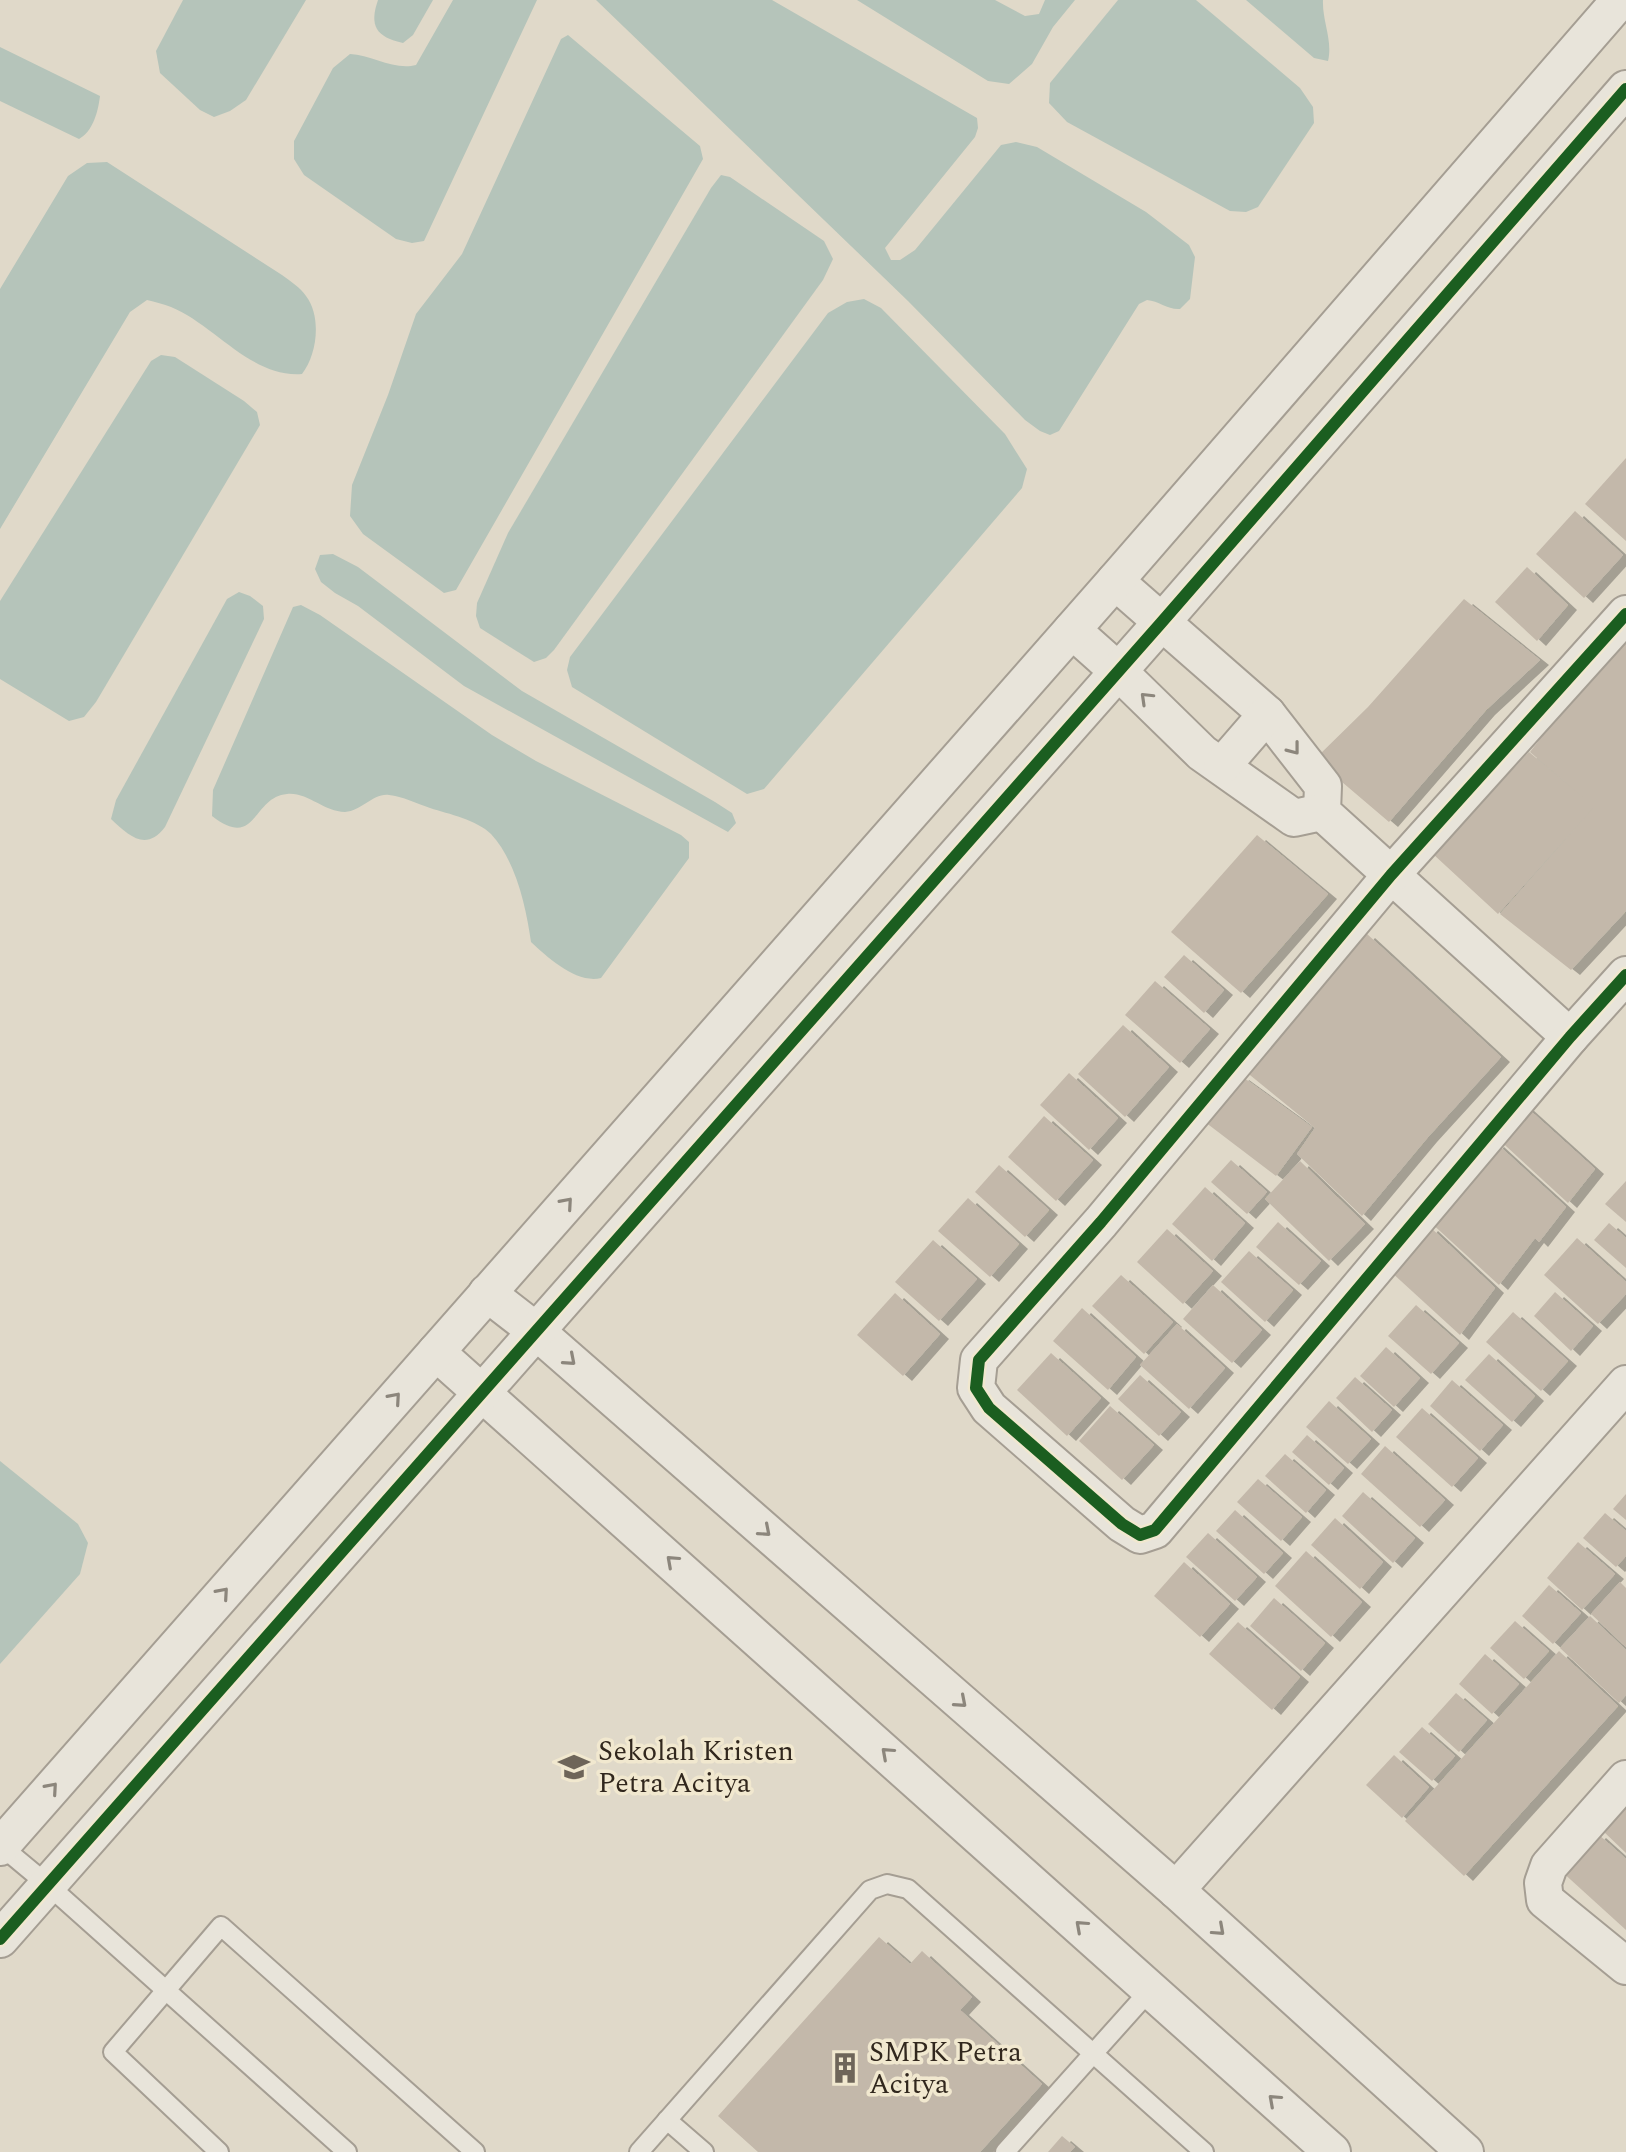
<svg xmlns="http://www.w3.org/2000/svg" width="1626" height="2152" viewBox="0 0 1626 2152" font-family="Spectral,serif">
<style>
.water{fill:#b5c4ba}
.building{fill:#c3b8aa;filter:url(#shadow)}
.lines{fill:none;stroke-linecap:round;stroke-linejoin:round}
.service-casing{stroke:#a59e93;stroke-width:22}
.minor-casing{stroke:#a59e93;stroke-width:40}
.service{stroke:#e8e4da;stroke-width:18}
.minor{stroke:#e8e4da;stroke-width:36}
.cycleway-casing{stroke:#f1e8cf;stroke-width:17}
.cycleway{stroke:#1b5e20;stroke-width:12}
.oneway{stroke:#8c867c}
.labels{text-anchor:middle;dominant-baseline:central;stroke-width:7;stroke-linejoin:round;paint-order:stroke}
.poi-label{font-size:28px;fill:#31271d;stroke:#f1e8cf;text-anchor:start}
</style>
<defs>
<filter id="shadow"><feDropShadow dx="9" dy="5" stdDeviation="0" flood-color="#0004"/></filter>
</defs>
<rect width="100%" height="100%" fill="#e0d9c9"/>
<g class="water">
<path d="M183,0H306L246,100L230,111L214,117L200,110L160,73L156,51Z"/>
<path d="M378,0H433L413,35L403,43C376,37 369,26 378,0Z"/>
<path d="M453,0H537L424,241L412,243L396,239L304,175L294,159V141L333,68L350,54C372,55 395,71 416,65Z"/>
<path d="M596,0H772L977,118L978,128L975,137L885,248L891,260H900L915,250L1001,145L1016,142L1037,147L1146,212L1189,245L1195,257L1190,299L1180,309C1168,310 1159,301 1147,300L1139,304L1059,431L1050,435L1040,431L1025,420L908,301Z"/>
<path d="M857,0H995L1025,16L1039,14L1045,0H1075L1053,27L1032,64L1009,84L988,81Z"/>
<path d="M1118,0H1196L1300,88L1313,107L1314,123L1258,207L1246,212L1230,211L1067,122L1049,103L1050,83Z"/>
<path d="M1246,0H1323C1322,21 1333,40 1328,61L1314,58Z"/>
<path d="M568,35L700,146L703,159L456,590L444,593L363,534L350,516L352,485L388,395L416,314L462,254L561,39Z"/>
<path d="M0,47L100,96C98,112 93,131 79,139L0,101Z"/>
<path d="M107,162L282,275C290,281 300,287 306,296C322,317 317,355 302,374C251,378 215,325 171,307C164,304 155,302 147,300L130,312L0,529V289L68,176L87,163Z"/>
<path d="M721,175L730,177L824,241L833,259L823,280L554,650L546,658L534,662L480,628L476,616L477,603L508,533L711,188Z"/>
<path d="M864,299L881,308L1005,434L1027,469L1022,488L764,789L747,794L572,687L567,670L570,657L828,313L847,302Z"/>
<path d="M161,355L175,357L244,401L257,412L260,425L96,702L84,717L69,721L0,679V601L151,361Z"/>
<path d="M333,554L358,567L522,691L715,802L732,813L736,823L728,832L464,686L358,606L335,593L321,582L315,569L320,555Z"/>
<path d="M239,592L250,596L263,606L264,619L165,827C146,852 129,836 111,819L116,800L227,599Z"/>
<path d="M301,605L320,615L492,735L536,761L681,835L689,842V858L601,978C577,984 548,958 531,942C526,907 516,861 491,834C477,820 449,814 430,808C418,804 402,796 389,795C373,793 362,811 345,812C324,812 308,792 287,794C252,797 257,851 212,816L213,790L293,607Z"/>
<path d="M0,1461L78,1524L88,1543L80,1574L0,1664Z"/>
</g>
<g class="building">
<path d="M1626,458V541L1585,504Z"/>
<path d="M1575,511L1623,555L1584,598L1536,554Z"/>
<path d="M1527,567L1568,605L1537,641L1495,602Z"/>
<path d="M1464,599L1540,660L1486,710L1389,822L1315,759L1368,707Z"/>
<path d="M1626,638V911L1571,970L1500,914L1595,806L1498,914L1433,854L1529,752L1584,798L1530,752L1572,698Z"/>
<path d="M1257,835L1328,894L1241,993L1171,932Z"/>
<path d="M1366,933L1501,1057L1428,1137L1362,1216L1297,1154L1315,1128L1245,1071Z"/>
<path d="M1184,955L1224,990L1204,1013L1164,977Z"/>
<path d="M1155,981L1210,1029L1180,1063L1125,1015Z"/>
<path d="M1123,1025L1169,1067L1125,1117L1078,1074Z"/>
<path d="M1069,1073L1118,1118L1089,1150L1040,1105Z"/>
<path d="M1240,1075L1312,1127L1276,1176L1205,1122Z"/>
<path d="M1523,1104L1595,1169L1568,1203L1494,1135Z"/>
<path d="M1044,1116L1093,1160L1056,1201L1008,1157Z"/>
<path d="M1495,1142L1566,1207L1539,1242L1535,1238L1499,1285L1429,1221Z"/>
<path d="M1231,1160L1267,1192L1247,1214L1211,1182Z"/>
<path d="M1300,1161L1365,1224L1329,1261L1265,1199Z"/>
<path d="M999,1165L1049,1210L1025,1237L975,1192Z"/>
<path d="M1626,1181V1222L1605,1204Z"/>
<path d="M1205,1187L1245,1223L1212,1261L1172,1224Z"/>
<path d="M968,1198L1019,1244L990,1277L938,1231Z"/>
<path d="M1278,1222L1321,1261L1299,1285L1256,1247Z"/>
<path d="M1609,1223L1626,1238V1268L1594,1240Z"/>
<path d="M1429,1226L1495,1288L1460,1335L1390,1271Z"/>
<path d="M1167,1229L1213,1271L1183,1304L1137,1262Z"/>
<path d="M1577,1238L1626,1282V1294L1598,1324L1544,1275Z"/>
<path d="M933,1240L977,1279L939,1321L895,1282Z"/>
<path d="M1249,1251L1293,1290L1265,1322L1221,1282Z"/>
<path d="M1121,1275L1173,1322L1144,1354L1092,1306Z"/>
<path d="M1213,1285L1262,1330L1232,1363L1183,1319Z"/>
<path d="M1555,1292L1593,1326L1571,1351L1534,1316Z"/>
<path d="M895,1293L940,1334L903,1376L857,1335Z"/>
<path d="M1416,1305L1459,1343L1431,1374L1388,1336Z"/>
<path d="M1082,1308L1136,1357L1108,1390L1053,1341Z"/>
<path d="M1513,1312L1568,1361L1541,1391L1486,1342Z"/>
<path d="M1177,1324L1225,1368L1189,1409L1140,1365Z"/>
<path d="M1386,1347L1420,1378L1394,1407L1360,1376Z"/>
<path d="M1051,1353L1101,1398L1067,1436L1017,1390Z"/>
<path d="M1489,1354L1535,1396L1512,1422L1465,1380Z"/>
<path d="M1140,1375L1181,1412L1159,1436L1118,1399Z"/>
<path d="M1355,1377L1392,1410L1372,1432L1336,1398Z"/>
<path d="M1452,1380L1503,1425L1480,1451L1430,1406Z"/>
<path d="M1329,1401L1371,1439L1348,1464L1306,1427Z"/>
<path d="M1110,1406L1154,1445L1122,1480L1079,1441Z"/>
<path d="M1422,1408L1478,1458L1452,1487L1396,1437Z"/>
<path d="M1307,1435L1344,1468L1329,1485L1292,1452Z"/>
<path d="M1385,1446L1445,1500L1420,1527L1361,1474Z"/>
<path d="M1285,1454L1326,1490L1306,1513L1265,1476Z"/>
<path d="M1258,1479L1302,1517L1281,1541L1237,1502Z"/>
<path d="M1363,1492L1415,1538L1393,1563L1342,1516Z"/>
<path d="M1626,1494V1520L1613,1509Z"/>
<path d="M1235,1510L1283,1553L1264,1574L1216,1531Z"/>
<path d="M1605,1513L1626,1531V1556L1616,1567L1583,1538Z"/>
<path d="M1335,1518L1383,1562L1360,1589L1311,1545Z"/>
<path d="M1208,1533L1257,1577L1235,1601L1186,1557Z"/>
<path d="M1578,1542L1615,1574L1582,1610L1547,1578Z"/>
<path d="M1306,1551L1362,1602L1331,1637L1275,1586Z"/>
<path d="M1184,1562L1230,1604L1200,1637L1154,1596Z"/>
<path d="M1620,1582L1626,1588V1647L1591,1614Z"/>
<path d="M1549,1585L1581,1613L1553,1644L1522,1616Z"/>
<path d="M1274,1598L1325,1643L1301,1671L1250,1626Z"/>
<path d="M1590,1616L1626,1650V1695L1619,1703L1560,1648Z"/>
<path d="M1515,1621L1549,1651L1524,1679L1490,1648Z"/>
<path d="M1238,1622L1300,1677L1272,1710L1209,1654Z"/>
<path d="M1559,1651L1618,1706L1464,1876L1405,1821Z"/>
<path d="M1485,1654L1519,1684L1492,1714L1459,1684Z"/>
<path d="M1456,1693L1487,1720L1459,1752L1428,1724Z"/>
<path d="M1422,1727L1455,1756L1432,1781L1399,1752Z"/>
<path d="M1394,1755L1429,1787L1402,1818L1366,1785Z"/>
<path d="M1626,1808V1853L1604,1832Z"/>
<path d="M1597,1833L1626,1859V1930L1560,1870Z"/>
<path d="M879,1937L910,1964L922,1951L972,1997L960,2010L1042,2084L980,2152H758L718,2116Z"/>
<path d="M1062,2136L1075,2147L1070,2152H1048Z"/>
</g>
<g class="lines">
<defs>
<g id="service">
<path d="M1,1846L48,1885L347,2152"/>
<path d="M667,2120L704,2152"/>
<path d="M219,2152L113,2052L221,1926L475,2152"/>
<path d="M639,2152L870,1890L887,1884L908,1889L1204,2152"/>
<path d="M1005,2152L1151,1989"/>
</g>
<g id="minor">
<path d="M1115,581L1267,714L1323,786L1322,812L1570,1037"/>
<path d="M1626,614L1391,875L1101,1222L979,1360L976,1388L989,1408L1122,1524L1140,1535L1155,1530L1570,1037L1626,975"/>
<path d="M1072,630L1118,671L1202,753L1294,818L1322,812"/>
<path d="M1222,766L1267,714"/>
<path d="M487,1293L536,1331L1176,1890L1465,2152"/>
<path d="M436,1352L1332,2152"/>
<path d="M1626,1779L1549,1866L1543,1883L1545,1900L1626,1966"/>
<path d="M0,1847L1115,581L1620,0"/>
<path d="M1176,1890L1626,1384"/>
<path d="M0,1939L1161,623L1626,89"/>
</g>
</defs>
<use href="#service" class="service-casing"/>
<use href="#minor" class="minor-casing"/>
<use href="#service" class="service"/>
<use href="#minor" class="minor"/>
<defs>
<g id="cycleway">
<path d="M1626,614L1391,875L1101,1222L979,1360L976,1388L989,1408L1122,1524L1140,1535L1155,1530L1570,1037L1626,975"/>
<path d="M0,1939L1161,623L1626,89"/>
</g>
</defs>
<use href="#cycleway" class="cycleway-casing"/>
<use href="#cycleway" class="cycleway"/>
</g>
<defs><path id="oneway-chevron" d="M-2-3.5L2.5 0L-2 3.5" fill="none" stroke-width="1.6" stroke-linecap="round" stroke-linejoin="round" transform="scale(2)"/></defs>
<g class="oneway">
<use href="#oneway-chevron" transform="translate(1146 698) rotate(-136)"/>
<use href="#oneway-chevron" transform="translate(1294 749) rotate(52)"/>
<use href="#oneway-chevron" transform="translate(567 1203) rotate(-49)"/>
<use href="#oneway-chevron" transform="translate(570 1360) rotate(41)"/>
<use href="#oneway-chevron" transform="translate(395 1398) rotate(-49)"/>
<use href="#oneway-chevron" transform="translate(765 1531) rotate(41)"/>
<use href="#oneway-chevron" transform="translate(672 1561) rotate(-138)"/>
<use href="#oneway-chevron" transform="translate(223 1593) rotate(-49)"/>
<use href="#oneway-chevron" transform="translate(961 1702) rotate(41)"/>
<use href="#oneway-chevron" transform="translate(887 1753) rotate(-138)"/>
<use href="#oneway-chevron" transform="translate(52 1788) rotate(-49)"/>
<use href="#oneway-chevron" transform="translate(1081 1926) rotate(-138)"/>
<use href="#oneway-chevron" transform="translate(1219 1930) rotate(42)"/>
<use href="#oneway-chevron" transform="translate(1274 2100) rotate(-138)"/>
</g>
<defs>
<symbol id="school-bare" viewBox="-9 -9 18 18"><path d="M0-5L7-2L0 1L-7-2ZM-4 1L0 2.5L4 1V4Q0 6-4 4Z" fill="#6e6559" stroke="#f1e8cf" stroke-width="2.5" paint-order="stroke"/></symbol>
<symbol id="building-bare" viewBox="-9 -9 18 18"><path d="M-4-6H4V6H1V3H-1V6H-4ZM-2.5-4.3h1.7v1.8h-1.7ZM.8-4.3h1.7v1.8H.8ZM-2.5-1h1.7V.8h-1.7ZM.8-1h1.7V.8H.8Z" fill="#6e6559" stroke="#f1e8cf" stroke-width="2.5" paint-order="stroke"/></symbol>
</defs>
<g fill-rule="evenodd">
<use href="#school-bare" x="552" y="1745" width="44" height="44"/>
<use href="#building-bare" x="823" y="2046" width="44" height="44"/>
</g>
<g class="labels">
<g class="poi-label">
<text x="598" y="1751">Sekolah Kristen<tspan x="598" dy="32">Petra Acitya</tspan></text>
<text x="869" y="2052">SMPK Petra<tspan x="869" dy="32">Acitya</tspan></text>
</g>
</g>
</svg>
